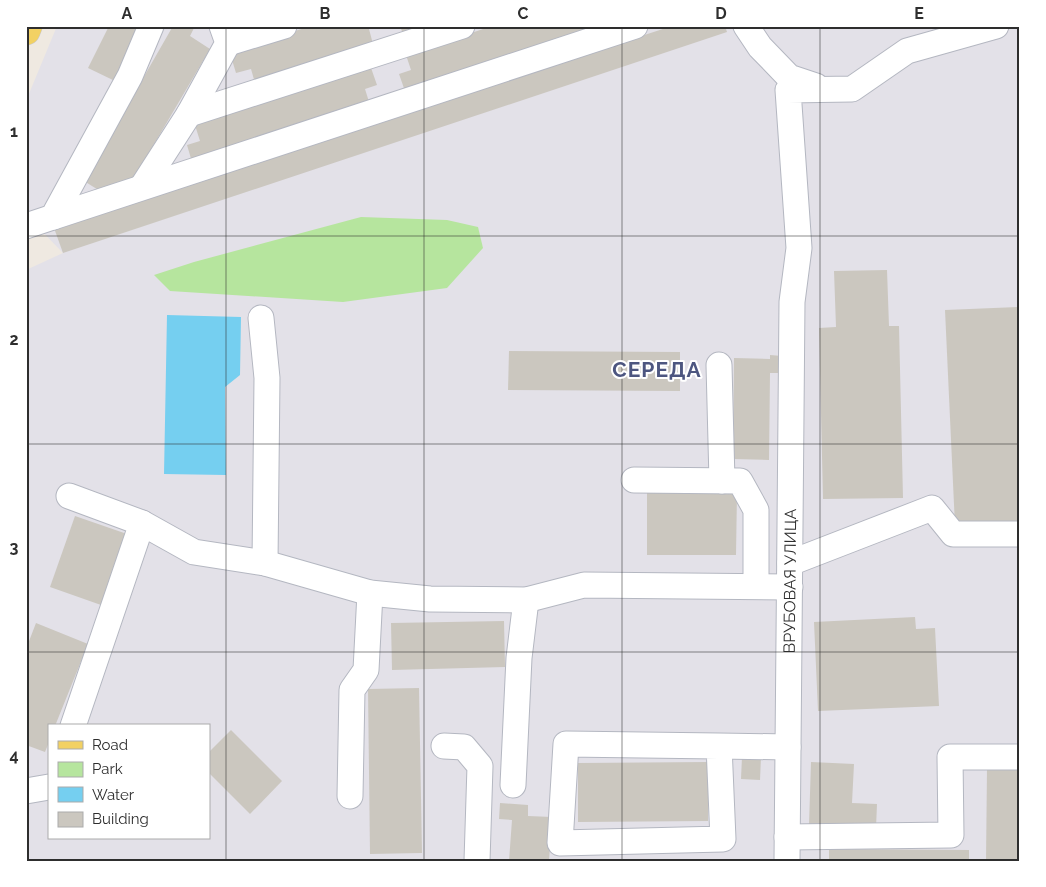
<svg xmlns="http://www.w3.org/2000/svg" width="1046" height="887" viewBox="0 0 1046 887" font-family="Raleway,sans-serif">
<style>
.industrial{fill:#e3e1e8;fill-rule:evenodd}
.green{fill:#b6e59e}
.water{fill:#75cff0}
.building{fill:#cbc7bf}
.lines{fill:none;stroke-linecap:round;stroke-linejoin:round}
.minor-casing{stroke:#b4b7c1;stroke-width:27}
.major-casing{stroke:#c9c9c9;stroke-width:29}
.minor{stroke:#fff;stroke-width:25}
.major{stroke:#f2d163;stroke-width:28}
.grid{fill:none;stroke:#2e2e2e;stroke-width:1;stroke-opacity:0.55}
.labels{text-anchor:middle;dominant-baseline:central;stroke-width:4;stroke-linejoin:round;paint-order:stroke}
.street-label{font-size:16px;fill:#2e2e2e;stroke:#fff}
.district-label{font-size:21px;font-weight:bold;letter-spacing:1px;fill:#4d5680;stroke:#fff}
.neatline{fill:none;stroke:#2e2e2e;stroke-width:2}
.grid-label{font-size:16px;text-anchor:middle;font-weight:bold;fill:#2e2e2e}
</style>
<rect width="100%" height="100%" fill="#efe9e1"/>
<path class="industrial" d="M57,26H1020V861H26V270L63,253L26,215V101ZM49,726H209V838H49Z"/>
<path class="green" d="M361,217L447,220L478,227L483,248L447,288L343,302L170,291L154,275L194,262Z"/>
<path class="water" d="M167,315L241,317L240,375L225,387L226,475L164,474Z"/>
<g class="building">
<path d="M109,26H144L117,82L88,68Z"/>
<path d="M173,26H195L190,36L210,49L133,180L100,191L84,181Z"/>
<path d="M312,26H378L369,29L374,48L255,83L251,69L236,73L229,50Z"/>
<path d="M400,26H426L403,34Z"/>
<path d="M492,26H608L406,94L399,74L411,70L406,55Z"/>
<path d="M672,26H725L727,32L63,253L54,228Z"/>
<path d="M370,65L377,85L365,89L370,105L192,162L187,145L200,141L194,122Z"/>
<path d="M887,270L889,326H899L903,498L823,499L819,328L836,327L834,271Z"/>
<path d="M1020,307V523L955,526L945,310Z"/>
<path d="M509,351L680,352V391L508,390Z"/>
<path d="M770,355L782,356L781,373H770L769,460L733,459L734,358L770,359Z"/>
<path d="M647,493H737L736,555H647Z"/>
<path d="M75,516L127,534L101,605L50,587Z"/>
<path d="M915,617L916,629L935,628L939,706L818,711L814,622Z"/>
<path d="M504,621L505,667L392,670L391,623Z"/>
<path d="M36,623L88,644L55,726H49V742L45,752L26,745V649Z"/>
<path d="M419,688L422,853L370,854L368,689Z"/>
<path d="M231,730L282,781L250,814L209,773V752Z"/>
<path d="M742,757H761L760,780L741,779Z"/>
<path d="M708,762V821L578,822V763Z"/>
<path d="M811,762L854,764L852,803L877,804L876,828L809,825Z"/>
<path d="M987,769H1020V861H986Z"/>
<path d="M500,803L528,805V816L552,817L549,861H509L512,820L499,819Z"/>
<path d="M829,849L969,850V861H829Z"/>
</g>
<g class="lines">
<defs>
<g id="minor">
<path d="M746,26L760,47L789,77L816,86"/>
<path d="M228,43L284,26"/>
<path d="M189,114L462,26"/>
<path d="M142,187L189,114L228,43L222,26"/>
<path d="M53,217L635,26"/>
<path d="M26,226L53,217L130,76L151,26"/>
<path d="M261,318L267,378L265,563"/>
<path d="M719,365L722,481"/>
<path d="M634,480L740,481L756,510V585"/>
<path d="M69,496L142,523L194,552L265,563L370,593L430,599L526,600L584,585L790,587"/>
<path d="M790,563L932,508L953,534H1020"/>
<path d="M73,726L142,523"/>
<path d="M444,746L464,747L480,766L477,861"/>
<path d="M719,746L566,744L560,843L723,839L719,746L788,747"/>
<path d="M513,785L519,658L526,600"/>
<path d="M26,791L49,787"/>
<path d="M350,796L352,690L366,670L370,593"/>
<path d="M787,837L951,835L950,757H1020"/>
<path id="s1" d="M787,861L792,302L799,248L788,90L852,89L907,51L996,26"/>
</g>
<path id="major" d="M26,31L28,26"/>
</defs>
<use href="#minor" class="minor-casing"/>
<use href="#major" class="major-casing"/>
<use href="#minor" class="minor"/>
<use href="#major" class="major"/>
</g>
<path class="grid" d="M226,26V861M424,26V861M622,26V861M820,26V861M26,236H1020M26,444H1020M26,652H1020"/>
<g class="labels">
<g class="street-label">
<text stroke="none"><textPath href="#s1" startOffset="280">ВРУБОВАЯ УЛИЦА</textPath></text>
</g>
<g class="district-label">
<text x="657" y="369">СЕРЕДА</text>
</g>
</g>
<rect width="1046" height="887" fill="none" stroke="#ffffff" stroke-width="55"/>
<rect x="48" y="724" width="162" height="115" fill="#ffffff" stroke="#ababab"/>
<rect x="58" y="741" width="25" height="8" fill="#f2d163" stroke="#ababab"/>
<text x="92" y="750" font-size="15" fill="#2e2e2e">Road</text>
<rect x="58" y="762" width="25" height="15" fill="#b6e59e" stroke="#ababab"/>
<text x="92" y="774" font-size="15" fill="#2e2e2e">Park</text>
<rect x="58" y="787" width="25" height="15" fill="#75cff0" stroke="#ababab"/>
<text x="92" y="800" font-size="15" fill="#2e2e2e">Water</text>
<rect x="58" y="812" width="25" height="15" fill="#cbc7bf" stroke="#ababab"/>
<text x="92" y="824" font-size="15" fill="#2e2e2e">Building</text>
<rect x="28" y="28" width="990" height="832" class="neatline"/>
<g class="grid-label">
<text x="127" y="19">A</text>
<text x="325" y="19">B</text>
<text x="523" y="19">C</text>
<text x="721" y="19">D</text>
<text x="919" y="19">E</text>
<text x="14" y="137">1</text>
<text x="14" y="345">2</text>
<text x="14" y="553">3</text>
<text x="14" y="761">4</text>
</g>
</svg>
